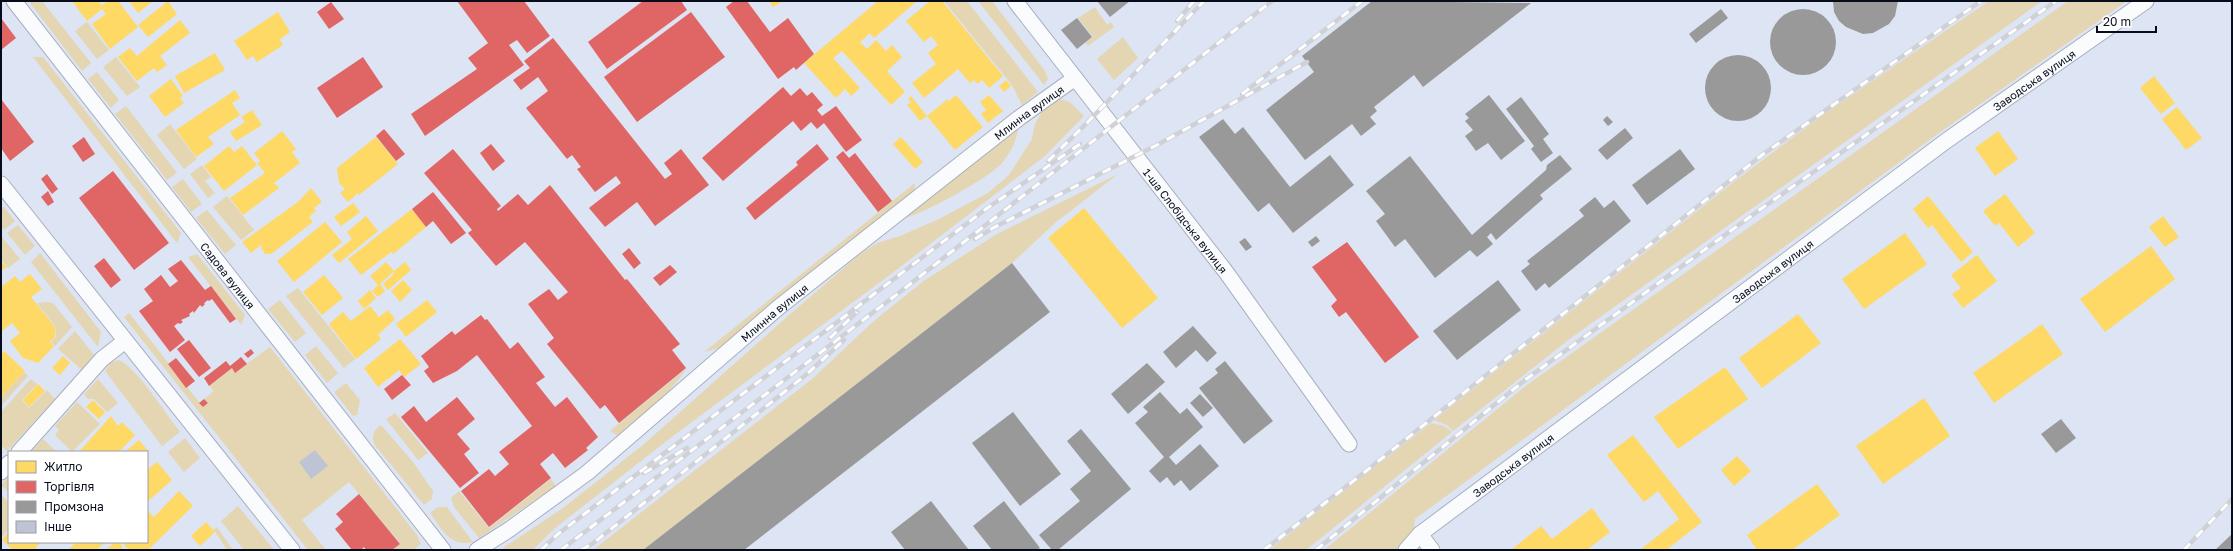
<svg xmlns="http://www.w3.org/2000/svg" width="2233" height="551" viewBox="0 0 2233 551" font-family="'Golos Text',sans-serif">
<style>
.green{fill:#e4d6b3}
.homes{fill:#ffd966}
.shops{fill:#e06666}
.industry{fill:#999}
.building{fill:#bec4d3}
.lines{fill:none;stroke-linecap:round;stroke-linejoin:round}
.street-casing{stroke:#a9afbe;stroke-width:17}
.street{stroke:#fafbfd;stroke-width:15}
.rail-casing{stroke:#cfd1d6;stroke-width:4.5}
.rail{stroke:#fff;stroke-width:3;stroke-dasharray:9;stroke-linecap:butt}
.labels{text-anchor:middle;dominant-baseline:central;stroke-width:4;stroke-linejoin:round;paint-order:stroke}
.street-label{font-size:11px;fill:#070c1b;stroke:#fff}
</style>
<rect width="100%" height="100%" fill="#dde4f3"/>
<g class="green">
<path d="M33,1H42L91,63L82,71L30,3Z"/>
<path d="M944,1H967L1038,92L1022,105L1012,85Z"/>
<path d="M978,1H992L1045,71L1048,79L1044,85Z"/>
<path d="M1989,1H2042L1571,338L1453,431L1447,425L1434,420L1735,181L1820,117Z"/>
<path d="M2068,1H2127L1939,133L1415,519L1413,535L1396,550H1324L1527,385Z"/>
<path d="M1095,7L1107,25L1111,22L1114,27L1088,46L1085,42L1093,37L1078,18Z"/>
<path d="M87,22L109,50L97,59L75,31Z"/>
<path d="M1123,37L1138,58L1114,80L1097,59Z"/>
<path d="M33,57H43L181,233L177,243Z"/>
<path d="M116,57L140,87L127,96L103,67Z"/>
<path d="M97,72L119,100L111,108L88,79Z"/>
<path d="M1058,98L1070,102L1084,116L1045,156L891,274L673,436L554,529L533,550H500L563,508L643,445L788,316L860,254L877,243L900,236L939,219L988,193L1009,175L1032,139L1035,124L1043,110Z"/>
<path d="M126,106L177,173L167,180L115,114Z"/>
<path d="M170,124L197,159L184,169L157,135Z"/>
<path d="M1014,130H1018C1016,142 1010,153 1002,163C989,178 920,216 901,219Z"/>
<path d="M202,165L211,177L205,181L215,193L208,198L190,174Z"/>
<path d="M1118,174L1055,223L1012,263L643,550H593L812,379L875,320L925,280L997,234Z"/>
<path d="M183,179L202,204L191,212L172,187Z"/>
<path d="M915,183L914,194L834,254L719,348L704,352Z"/>
<path d="M227,196L254,230L241,240L213,207Z"/>
<path d="M1,207H4L15,221L4,230L1,227Z"/>
<path d="M207,210L236,245L225,254L196,218Z"/>
<path d="M18,225L35,246L25,255L7,233Z"/>
<path d="M2,237L20,259L8,268L1,259Z"/>
<path d="M40,253L101,332L98,347L31,262Z"/>
<path d="M197,254L245,315L241,325L188,257Z"/>
<path d="M298,288L355,359L344,368L286,296Z"/>
<path d="M280,300L306,333L295,342L268,309Z"/>
<path d="M46,302L53,303L72,327L55,346L51,342L56,337L55,326L37,303Z"/>
<path d="M129,313L203,407L208,403L204,399L214,391L209,386L232,368L235,372L270,347L417,535L421,544L413,550H392L400,543L349,482L302,520L326,550H308L124,317Z"/>
<path d="M75,331L94,355L82,370L58,349Z"/>
<path d="M316,346L338,373L327,383L305,355Z"/>
<path d="M119,360C138,369 166,414 180,432L162,446L105,371L111,362Z"/>
<path d="M687,368C669,394 644,418 619,437L610,431Z"/>
<path d="M24,372L28,376L1,406V398Z"/>
<path d="M31,379L37,384L22,400L29,408L47,390L55,399L7,451L1,445V412Z"/>
<path d="M98,379L118,403L107,412L94,399H88L84,394Z"/>
<path d="M346,383L360,400L357,415L353,416L334,392Z"/>
<path d="M77,402L100,424L72,452L55,435L59,430L55,426Z"/>
<path d="M395,413L428,453L418,460L386,419Z"/>
<path d="M1431,423L1444,426L1452,432L1306,550H1269Z"/>
<path d="M381,425L413,462L433,491L432,499L424,505L374,444C371,435 374,430 381,425Z"/>
<path d="M185,438L200,458L184,472L168,452Z"/>
<path d="M43,439L57,452H31Z"/>
<path d="M9,476V493L1,485Z"/>
<path d="M551,479L556,486L479,538L454,507L451,498L459,491L489,528Z"/>
<path d="M1,495L9,502V529L1,538Z"/>
<path d="M238,506L274,550H244L221,521Z"/>
<path d="M438,507H447L473,542C449,547 443,530 430,513Z"/>
<path d="M217,527L231,547L234,550H227L214,530Z"/>
</g>
<g class="homes">
<path d="M72,1H101L99,2L102,5L108,1H118L138,27L110,49L92,24L106,14L102,9L87,21Z"/>
<path d="M129,1H153L138,13Z"/>
<path d="M168,1L177,14L148,37L138,25Z"/>
<path d="M769,1H783L773,7Z"/>
<path d="M878,1H917L874,38L870,33L860,42L867,49L876,40L886,51L892,45L902,57L887,71L905,92L891,105L842,51L833,58L860,88L851,96L845,89L836,98L804,63Z"/>
<path d="M930,1H942L1003,76L989,88L982,80L977,84L974,80L970,83L958,69L924,98L912,83L936,64L928,53L938,45L931,36L924,42L906,21Z"/>
<path d="M278,12L290,32L280,39L283,45L257,62L253,56L247,60L234,41Z"/>
<path d="M180,20L190,33L160,56L167,65L157,72L154,68L137,81L118,57L130,48L137,56Z"/>
<path d="M215,53L225,70L184,93L175,76Z"/>
<path d="M2154,76L2175,103L2161,114L2140,88Z"/>
<path d="M171,79L183,96L180,98L184,103L165,117L149,96Z"/>
<path d="M1006,80L1011,86L1004,92L999,86Z"/>
<path d="M235,90L240,98L232,103L240,115L208,137L214,144L196,157L176,130Z"/>
<path d="M956,95L983,127L955,150L927,116L920,121L907,105L911,102L908,99L911,96L927,116L948,99L949,101Z"/>
<path d="M989,95L1003,111L988,123L981,114L986,110L980,102Z"/>
<path d="M2177,107L2202,138L2186,150L2162,119Z"/>
<path d="M252,110L262,125L236,141L230,132L245,122L241,117Z"/>
<path d="M282,131L296,149L292,152L300,163L274,183L279,188L243,215L230,198L265,173L257,163L260,161L254,153Z"/>
<path d="M1998,131L2018,159L1995,176L1975,148Z"/>
<path d="M376,137L398,164L359,195L358,193L348,202L340,193L345,189L339,183L337,168Z"/>
<path d="M901,137L923,162L915,169L893,144Z"/>
<path d="M229,146L234,152L242,146L257,165L224,191L204,166Z"/>
<path d="M311,188L322,202L314,208L316,211L309,217L313,222L271,254H265L261,248L262,244L251,253L242,242L298,202Z"/>
<path d="M2005,194L2035,233L2018,247L1999,223L1995,226L1983,211Z"/>
<path d="M1928,196L1973,252L1961,262L1932,225L1928,228L1913,209Z"/>
<path d="M353,203L360,212L341,226L334,217Z"/>
<path d="M1084,208L1158,298L1122,328L1048,238Z"/>
<path d="M412,209L426,227L393,254L391,252L361,275L348,259Z"/>
<path d="M366,216L378,231L339,263L332,255L352,239L347,232Z"/>
<path d="M2163,216L2179,237L2165,247L2149,227Z"/>
<path d="M325,222L342,242L294,282L277,261Z"/>
<path d="M1905,233L1927,264L1864,309L1842,279Z"/>
<path d="M2151,246L2175,279L2105,332L2080,299Z"/>
<path d="M1977,255L1997,281L1963,308L1952,294L1961,288L1951,275Z"/>
<path d="M386,262L394,271L405,262L411,270L388,290L383,284L394,274L393,272L380,284L385,291L378,297L372,291L378,285L370,276Z"/>
<path d="M3,263L7,267L1,271V264Z"/>
<path d="M30,274L42,289L31,297L55,327V337L50,342L54,346L38,363L23,358L10,341L20,333L12,323L2,331L1,329V287L15,276L20,282Z"/>
<path d="M324,275L343,298L322,315L303,292Z"/>
<path d="M403,280L412,290L400,302L391,291Z"/>
<path d="M370,290L376,298L364,309L358,301Z"/>
<path d="M427,300L437,312L406,337L396,324Z"/>
<path d="M370,306L379,317L388,310L395,319L378,335L381,339L356,359L329,324L343,312L351,321Z"/>
<path d="M1798,314L1821,343L1762,388L1739,358Z"/>
<path d="M2042,324L2063,354L1994,403L1973,373Z"/>
<path d="M400,339L421,364L404,377L399,370L378,387L364,368Z"/>
<path d="M4,351L25,371L1,397V355Z"/>
<path d="M63,356L70,363L60,375L52,368Z"/>
<path d="M1725,367L1748,399L1678,449L1654,417Z"/>
<path d="M38,384L45,391L29,407L23,400Z"/>
<path d="M1924,398L1950,436L1883,484L1856,446Z"/>
<path d="M93,400L105,412L99,419L86,407Z"/>
<path d="M111,416L118,426L122,422L135,435L119,452H79Z"/>
<path d="M1633,435L1702,522L1666,550H1640L1679,519L1658,491L1644,502L1607,455Z"/>
<path d="M139,440L149,452H125Z"/>
<path d="M1737,456L1751,471L1734,486L1721,470Z"/>
<path d="M157,462L172,480L147,502V470Z"/>
<path d="M1817,484L1840,515L1792,550H1757L1747,535Z"/>
<path d="M179,491L193,506L148,550H130L124,545L127,542H147V513L149,512L154,517Z"/>
<path d="M1592,508L1610,532L1587,550H1511L1541,526L1552,539Z"/>
<path d="M206,522L215,532L200,546L191,536Z"/>
<path d="M9,531V542H41L34,550H13L2,540Z"/>
<path d="M76,542H105L97,550H68Z"/>
<path d="M114,542H118L123,547L121,550H106Z"/>
</g>
<g class="shops">
<path d="M457,1H524L550,36L527,53L517,40L509,45L524,65L425,136L411,114L477,69L468,58L488,43Z"/>
<path d="M643,1H681L687,10L607,69L588,42Z"/>
<path d="M734,1H747L770,32L788,18L814,54L796,70L794,67L778,79L726,7Z"/>
<path d="M331,2L344,19L329,29L317,12Z"/>
<path d="M691,12L725,57L637,122L604,77Z"/>
<path d="M1,18L16,38L1,50Z"/>
<path d="M553,38L665,179L672,174L664,163L681,149L709,185L655,226L637,202L605,227L589,208L621,183L616,176L595,192L577,169L581,167L572,155L567,159L526,108L548,91L538,77L521,90L513,80L530,68L524,61Z"/>
<path d="M363,57L383,87L337,118L317,88Z"/>
<path d="M783,87L791,96L800,88L807,96L812,92L823,105L817,110L822,116L836,106L862,140L846,152L824,123L817,129L811,122L801,131L793,121L723,181L702,158Z"/>
<path d="M1,99L34,142L10,161L1,148Z"/>
<path d="M384,129L405,154L396,161L376,136Z"/>
<path d="M84,137L95,154L83,162L72,146Z"/>
<path d="M491,144L505,161L493,171L480,153Z"/>
<path d="M817,144L829,159L755,220L746,208L798,165L796,162Z"/>
<path d="M453,149L501,206L497,209L498,211L518,194L528,205L550,185L625,280L627,279L680,344L672,350L686,368L619,423L605,405L600,409L547,344L554,338L528,304L549,289L558,300L568,292L525,242L496,266L468,233L472,230L424,173Z"/>
<path d="M843,151L849,158L855,153L892,201L878,212L836,157Z"/>
<path d="M113,171L169,243L134,270L79,198Z"/>
<path d="M47,174L58,189L52,194L41,179Z"/>
<path d="M48,191L54,202L48,206L41,197Z"/>
<path d="M433,192L466,233L451,244L433,221L426,227L412,209Z"/>
<path d="M1347,242L1419,337L1385,363L1346,312L1339,317L1331,306L1337,300L1312,267Z"/>
<path d="M629,248L641,263L634,269L622,254Z"/>
<path d="M104,258L121,280L111,288L94,266Z"/>
<path d="M181,260L205,290L211,286L236,319L230,323L212,299L209,301L208,300L204,303L205,304L202,307L200,305L194,313L193,311L189,314L190,316L181,320L183,322L180,324L178,323L174,326L185,340L170,352L139,311L153,301L144,289L161,275L170,287L178,281L168,269Z"/>
<path d="M670,265L677,272L660,286L653,278Z"/>
<path d="M481,315L485,320L487,319L510,349L518,342L545,377L536,383L555,407L567,397L598,437L586,448L588,450L565,468L553,453L540,464L551,478L489,527L461,491L489,469L495,476L509,464L499,452L532,426L477,355L457,371L433,383L424,371L429,367L421,356L452,331L455,335Z"/>
<path d="M189,340L211,368L199,377L177,349Z"/>
<path d="M251,349L254,353L248,358L244,354Z"/>
<path d="M241,357L247,364L235,373L232,368L209,386L204,378L226,361L230,366Z"/>
<path d="M176,358L195,381L186,388L168,364Z"/>
<path d="M402,375L411,385L392,400L384,389Z"/>
<path d="M457,397L475,419L457,434L470,449L464,454L479,473L460,488L401,417L414,406L426,422Z"/>
<path d="M204,399L208,403L203,407L199,403Z"/>
<path d="M359,494L400,544L392,550H366L364,547L361,550H352L335,529L343,522L336,514Z"/>
</g>
<g class="industry">
<path d="M1097,1H1130L1110,17Z"/>
<path d="M1372,1L1531,3L1423,87L1414,75L1374,107L1377,111L1370,117L1376,124L1361,136L1352,124L1305,160L1266,110L1314,72L1302,56Z"/>
<path d="M1833,1H1898L1895,16L1889,24L1873,33L1863,34L1846,27L1839,21L1834,12Z"/>
<path d="M1721,9L1728,18L1696,43L1689,34Z"/>
<circle cx="1803" cy="42" r="33"/>
<path d="M1077,18L1092,37L1077,49L1061,30Z"/>
<circle cx="1738" cy="88" r="33"/>
<path d="M1489,95L1525,141L1501,160L1488,143L1476,151L1465,136L1473,130L1465,121L1469,118L1465,114Z"/>
<path d="M1521,97L1549,134L1543,139L1553,153L1541,162L1531,149L1534,146L1506,109Z"/>
<path d="M1607,116L1613,122L1608,126L1603,120Z"/>
<path d="M1223,119L1235,134L1243,127L1290,187L1330,155L1354,185L1293,233L1269,203L1258,212L1199,137Z"/>
<path d="M1625,128L1633,138L1607,160L1598,150Z"/>
<path d="M1680,149L1695,169L1647,205L1632,185Z"/>
<path d="M1560,155L1572,169L1540,195L1543,199L1496,240L1491,233L1487,237L1493,244L1477,257L1470,250L1435,278L1405,239L1395,247L1376,221L1385,214L1366,191L1410,156L1472,235L1546,170L1547,165Z"/>
<path d="M1595,197L1604,208L1614,200L1631,221L1549,288L1545,283L1536,291L1521,271L1530,264L1527,261L1584,216L1579,210Z"/>
<path d="M1316,236L1320,241L1312,247L1308,242Z"/>
<path d="M1245,238L1252,247L1246,251L1239,242Z"/>
<path d="M1012,263L1050,312L744,550H643Z"/>
<path d="M1498,280L1521,310L1457,360L1433,331Z"/>
<path d="M1193,326L1217,353L1207,362L1196,350L1176,368L1163,352Z"/>
<path d="M1225,361L1273,421L1244,444L1199,388L1218,373L1215,369Z"/>
<path d="M1147,363L1165,382L1128,414L1111,394Z"/>
<path d="M1160,392L1180,414L1187,408L1203,427L1169,457L1176,465L1200,444L1219,466L1190,491L1181,480L1174,486L1167,477L1160,483L1149,471L1164,457L1135,423L1148,412L1143,407Z"/>
<path d="M1200,394L1213,408L1203,417L1190,403Z"/>
<path d="M1013,412L1061,474L1020,506L972,443Z"/>
<path d="M2061,419L2076,438L2056,453L2041,434Z"/>
<path d="M1081,429L1131,489L1058,550H1052L1039,535L1080,501L1070,489L1091,471L1067,441Z"/>
<path d="M931,501L969,550H905L891,532Z"/>
<path d="M1004,501L1040,548L1037,550H992L973,526Z"/>
<path d="M2232,534V550H2215Z"/>
</g>
<path class="building" d="M315,450L328,466L311,479L299,462Z"/>
<g class="lines">
<defs>
<g id="street">
<path id="s1" d="M14,1L443,550"/>
<path id="s2" d="M1015,1L1226,272L1349,444"/>
<path d="M1,184L292,550"/>
<path d="M19,452L102,359L125,341"/>
<path d="M1,472L9,463"/>
<path d="M1420,534L1432,550"/>
<path id="s3" d="M477,550L510,529L587,473L779,307L1019,118L1075,78"/>
<path id="s4" d="M1406,550L1420,534L1946,141L2146,1"/>
</g>
</defs>
<use href="#street" class="street-casing"/>
<use href="#street" class="street"/>
<defs>
<g id="rail">
<path d="M1177,21L1194,1"/>
<path d="M1242,94L1362,1"/>
<path d="M1048,161L1087,123L1204,1"/>
<path d="M975,239L993,228L1157,145L1307,62"/>
<path d="M830,338L857,312"/>
<path d="M644,473L687,448"/>
<path d="M541,550L558,534L986,209L1080,144"/>
<path d="M561,550L900,292L1272,1"/>
<path d="M581,550L592,544L807,374L844,340"/>
<path d="M1264,550L1361,475L1762,155L1981,1"/>
<path d="M1316,550L1525,380L1758,211L2056,1"/>
<path d="M2184,550L2232,499"/>
</g>
</defs>
<use href="#rail" class="rail-casing"/>
<use href="#rail" class="rail"/>
</g>
<g class="labels">
<g class="street-label">
<text stroke="none"><textPath href="#s4" startOffset="785">Заводська вулиця</textPath></text>
<text stroke="none"><textPath href="#s3" startOffset="705">Млинна вулиця</textPath></text>
<text stroke="none"><textPath href="#s2" startOffset="278">1-ша Слобідська вулиця</textPath></text>
<text stroke="none"><textPath href="#s4" startOffset="461">Заводська вулиця</textPath></text>
<text stroke="none"><textPath href="#s1" startOffset="348">Садова вулиця</textPath></text>
<text stroke="none"><textPath href="#s3" startOffset="381">Млинна вулиця</textPath></text>
<text stroke="none"><textPath href="#s4" startOffset="137">Заводська вулиця</textPath></text>
</g>
</g>
<rect width="2233" height="551" fill="none" stroke="#070c1b" stroke-width="4"/>
<rect x="8" y="451" width="140" height="92" fill="#ffffff" stroke="#9c9ea4"/>
<rect x="16" y="461" width="20" height="12" fill="#ffd966" stroke="#9c9ea4"/>
<text x="44" y="471" font-size="12" fill="#070c1b">Житло</text>
<rect x="16" y="481" width="20" height="12" fill="#e06666" stroke="#9c9ea4"/>
<text x="44" y="491" font-size="12" fill="#070c1b">Торгівля</text>
<rect x="16" y="501" width="20" height="12" fill="#999999" stroke="#9c9ea4"/>
<text x="44" y="511" font-size="12" fill="#070c1b">Промзона</text>
<rect x="16" y="521" width="20" height="12" fill="#bec4d3" stroke="#9c9ea4"/>
<text x="44" y="531" font-size="12" fill="#070c1b">Інше</text>
<path d="M2097 26v6h59v-6" fill="none" stroke="#070c1b" stroke-width="2"/>
<text x="2103" y="26" font-size="12" fill="#070c1b" stroke="#ffffff" stroke-width="3" paint-order="stroke">20 m</text>
</svg>
